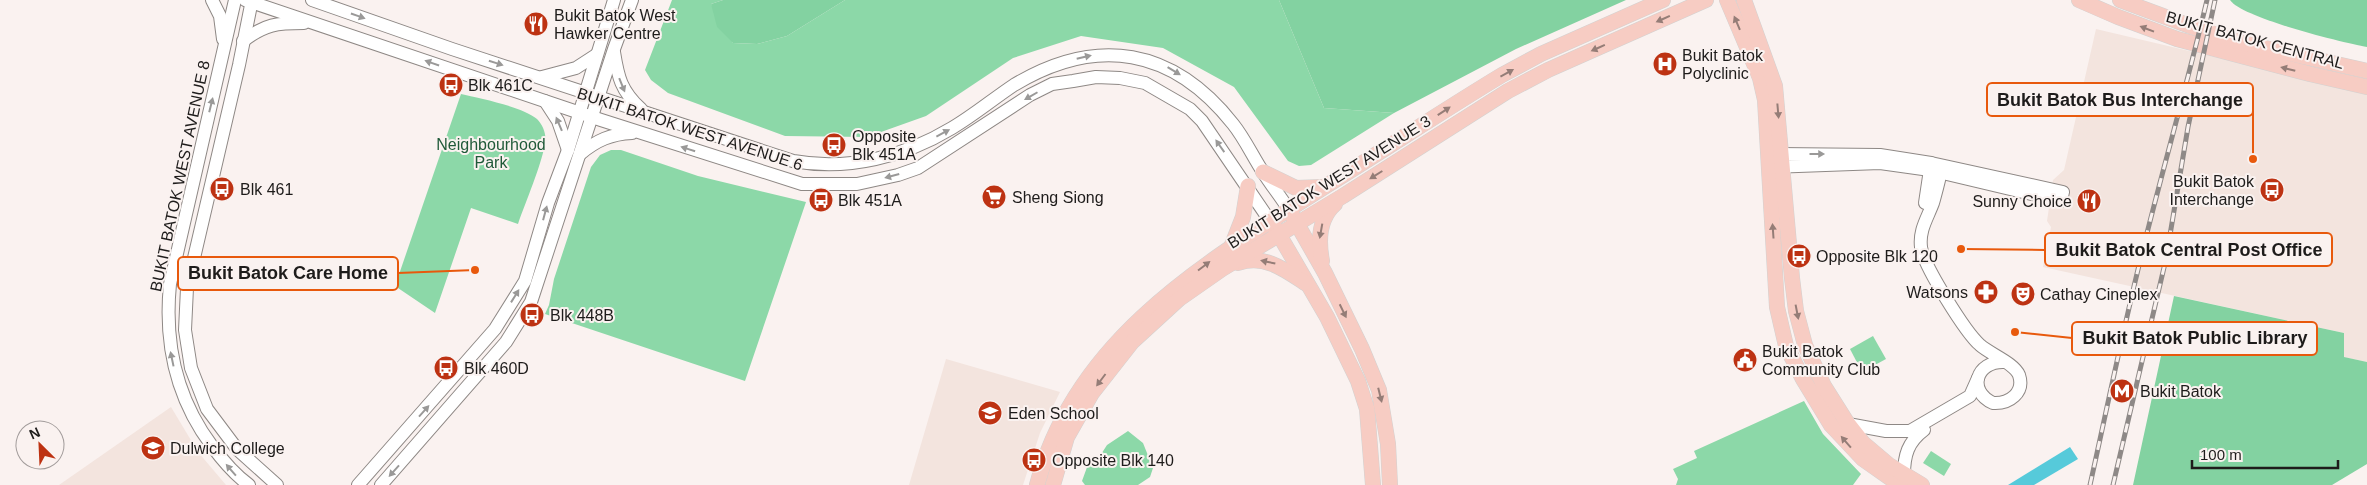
<svg xmlns="http://www.w3.org/2000/svg" width="2367" height="485" viewBox="0 0 2367 485" font-family="Helvetica,sans-serif">
<style>
.built{fill:#f3e4de}
.green{fill:#8cd8a8}
.forest{fill:#83d2a1}
.water{fill:#56cada}
.lines{fill:none;stroke-linecap:round;stroke-linejoin:round}
.minor-casing{stroke:#8e8885;stroke-width:14}
.major-casing{stroke:#d2d2d1;stroke-width:16}
.minor{stroke:#fff;stroke-width:12}
.major{stroke:#f7ccc3;stroke-width:15}
.rail-casing{stroke:#8e8987;stroke-width:5}
.rail{stroke:#faf2f0;stroke-width:3;stroke-dasharray:9;stroke-linecap:butt}
.oneway{fill:#9a9998}
.oneway2{fill:#957d77}
.labels{text-anchor:middle;dominant-baseline:central;stroke-width:4;stroke-linejoin:round;paint-order:stroke}
.poi-label{font-size:16px;fill:#1e1c1b;stroke:#faf2f0;text-anchor:start}
.street-label{font-size:16px;fill:#1e1c1b;stroke:#faf2f0}
.park-label{font-size:16px;fill:#205a39;stroke:#faf2f0}
.leader{fill:none;stroke:#e8590c;stroke-width:2}
.callout-dot{fill:#e8590c;stroke:#faf2f0;stroke-width:2}
.callout{fill:#faf2f0;stroke:#e8590c;stroke-width:2}
.callout-label{font-size:18px;text-anchor:middle;font-weight:bold;fill:#1e1c1b}
</style>
<rect width="100%" height="100%" fill="#faf2f0"/>
<g class="built">
<path d="M2096,29L2367,93V362L2343,357L2344,333L2043,267L2051,227L2047,221L2053,180L2064,170Z"/>
<path d="M946,359L1060,392L1040,433L1023,485H909Z"/>
<path d="M171,407L198,452L226,485H59Z"/>
</g>
<g class="green">
<path d="M672,0H723L711,4L733,43L757,44L787,36L845,0H1279L1324,108L1394,113L1311,165L1299,166L1288,161L1234,87L1163,48L1081,36L1013,58L926,116L867,137L785,136L668,93L651,80L645,70Z"/>
<path d="M461,94C479,98 523,107 537,119C543,125 547,135 545,144C541,166 526,201 518,224L471,208L435,313L395,286Z"/>
<path d="M611,150H621L698,176L806,202L745,381L545,314L549,305L554,279L591,167L600,155Z"/>
<path d="M1873,336L1886,359L1862,372L1850,349Z"/>
<path d="M1804,401L1823,434L1861,474L1853,485H1676L1678,479L1673,469L1697,458L1694,451Z"/>
<path d="M1128,431L1143,443L1153,468L1150,477L1138,485H1085L1082,481L1090,459H1098L1107,445Z"/>
<path d="M1931,451L1951,464L1944,476L1923,463Z"/>
</g>
<g class="forest">
<path d="M723,0H845L787,36L757,44L733,43L717,27L711,4Z"/>
<path d="M1279,0H1626L1516,49L1394,113L1324,108Z"/>
<path d="M2230,0H2367V47C2341,42 2242,18 2230,0Z"/>
<path d="M2174,296L2344,333V357L2367,362V464L2332,485H2133Z"/>
</g>
<path class="water" d="M2070,447L2078,459L2034,485H2008Z"/>
<g class="lines">
<defs>
<g id="minor">
<path d="M212,0L220,16L223,39"/>
<path d="M235,0L170,284C164,344 176,398 212,446C223,461 234,474 249,485"/>
<path d="M245,0L601,120L802,184H857L898,175L918,168L1030,95L1052,84L1073,81L1096,77L1120,78L1145,83L1190,109L1202,121L1270,221"/>
<path d="M252,0L239,65L187,288L185,330L191,368L207,409L237,449L277,485"/>
<path d="M312,0L452,49L793,161C848,171 904,157 952,128C974,115 993,99 1014,85C1097,35 1173,48 1233,124C1245,139 1253,157 1263,172C1271,185 1281,197 1289,210"/>
<path d="M243,41C265,24 277,23 304,23"/>
<path d="M614,52C618,77 621,91 641,109"/>
<path d="M542,77L576,68L596,55"/>
<path d="M545,101L558,121L568,150"/>
<path d="M580,154C597,140 611,134 632,133"/>
<path d="M1772,154L1880,155L1931,163L2063,192L2061,201L1930,170L1880,163L1774,167"/>
<path d="M1942,166C1940,178 1936,192 1933,203C1927,219 1919,230 1921,247C1923,265 1966,333 1980,345C1990,354 2014,363 2019,375C2025,393 2009,404 1993,403C1967,391 1976,361 2004,362"/>
<path d="M1925,203L1931,163"/>
<path d="M1848,424L1886,431H1910L1970,396L1978,378"/>
<path d="M1904,475C1904,455 1908,442 1924,430"/>
<path d="M358,485L495,329L525,281L548,203L568,150L614,0"/>
<path d="M381,485L506,342L531,302L614,49L632,0"/>
</g>
<g id="major">
<path d="M1727,0L1760,78L1765,100L1777,307L1786,346L1803,379L1831,425L1863,459L1900,485"/>
<path d="M1744,0L1775,86L1792,278L1796,311L1805,345L1824,386L1848,424L1863,443L1889,465L1922,485"/>
<path d="M2079,0L2118,17L2177,39L2310,74L2367,87"/>
<path d="M2120,0L2190,26L2239,42L2367,71"/>
<path d="M1263,172L1296,188L1323,187"/>
<path d="M1292,215L1325,273L1362,349L1379,390L1388,444L1390,485"/>
<path d="M1274,226L1327,317L1358,381L1367,409L1373,485"/>
<path d="M1232,245L1243,217L1248,186"/>
<path d="M1322,261C1318,240 1319,218 1335,204"/>
<path d="M1238,263C1264,254 1284,269 1305,283"/>
<path d="M1037,485C1075,337 1210,260 1329,184C1387,148 1444,110 1502,75L1541,54L1663,0"/>
<path d="M1053,485L1067,437L1092,393L1132,342L1179,299L1222,269L1343,196L1508,91L1548,70L1706,0"/>
</g>
</defs>
<use href="#minor" class="minor-casing"/>
<use href="#major" class="major-casing"/>
<use href="#minor" class="minor"/>
<use href="#major" class="major"/>
<defs>
<g id="rail">
<path d="M2090,485C2107,408 2123,330 2142,253C2163,168 2187,85 2207,0"/>
<path d="M2113,485L2166,259L2188,127L2215,0"/>
</g>
</defs>
<use href="#rail" class="rail-casing"/>
<use href="#rail" class="rail"/>
</g>
<defs><path id="oneway-solid" d="M-6-.8H1V-3.2L6.5 0L1 3.2V.8H-6Z" transform="scale(1.25)"/></defs>
<g class="oneway">
<use href="#oneway-solid" transform="translate(358 16) rotate(19)"/>
<use href="#oneway-solid" transform="translate(1084 57) rotate(-13)"/>
<use href="#oneway-solid" transform="translate(432 63) rotate(-161)"/>
<use href="#oneway-solid" transform="translate(496 63) rotate(18)"/>
<use href="#oneway-solid" transform="translate(1174 71) rotate(31)"/>
<use href="#oneway-solid" transform="translate(622 85) rotate(68)"/>
<use href="#oneway-solid" transform="translate(1031 96) rotate(150)"/>
<use href="#oneway-solid" transform="translate(211 105) rotate(-76)"/>
<use href="#oneway-solid" transform="translate(559 124) rotate(-113)"/>
<use href="#oneway-solid" transform="translate(943 133) rotate(-28)"/>
<use href="#oneway-solid" transform="translate(1220 146) rotate(-125)"/>
<use href="#oneway-solid" transform="translate(688 149) rotate(-162)"/>
<use href="#oneway-solid" transform="translate(1817 154)"/>
<use href="#oneway-solid" transform="translate(892 176) rotate(165)"/>
<use href="#oneway-solid" transform="translate(545 213) rotate(-75)"/>
<use href="#oneway-solid" transform="translate(515 296) rotate(-58)"/>
<use href="#oneway-solid" transform="translate(172 359) rotate(-102)"/>
<use href="#oneway-solid" transform="translate(424 411) rotate(-48)"/>
<use href="#oneway-solid" transform="translate(231 470) rotate(-131)"/>
<use href="#oneway-solid" transform="translate(394 471) rotate(132)"/>
</g>
<g class="oneway2">
<use href="#oneway-solid" transform="translate(1663 19) rotate(156)"/>
<use href="#oneway-solid" transform="translate(1737 23) rotate(-113)"/>
<use href="#oneway-solid" transform="translate(2147 29) rotate(-159)"/>
<use href="#oneway-solid" transform="translate(1598 48) rotate(156)"/>
<use href="#oneway-solid" transform="translate(2288 69) rotate(-166)"/>
<use href="#oneway-solid" transform="translate(1507 73) rotate(-29)"/>
<use href="#oneway-solid" transform="translate(1444 111) rotate(-33)"/>
<use href="#oneway-solid" transform="translate(1778 111) rotate(85)"/>
<use href="#oneway-solid" transform="translate(1376 175) rotate(148)"/>
<use href="#oneway-solid" transform="translate(1321 231) rotate(100)"/>
<use href="#oneway-solid" transform="translate(1773 231) rotate(-94)"/>
<use href="#oneway-solid" transform="translate(1268 262) rotate(-168)"/>
<use href="#oneway-solid" transform="translate(1204 266) rotate(-37)"/>
<use href="#oneway-solid" transform="translate(1343 311) rotate(64)"/>
<use href="#oneway-solid" transform="translate(1797 312) rotate(79)"/>
<use href="#oneway-solid" transform="translate(1101 380) rotate(127)"/>
<use href="#oneway-solid" transform="translate(1380 395) rotate(76)"/>
<use href="#oneway-solid" transform="translate(1846 442) rotate(-131)"/>
</g>
<defs>
<symbol id="restaurant-disc" viewBox="-11 -11 22 22"><circle r="9.5" fill="#bd3212" stroke="#faf2f0"/><path d="M-5-6h1v4h1v-4h1v4h1v-4h1v5L-1.5 .5V6h-2V.5L-5-1ZM5-6V6H3V1.5H1.5Q1.5-4 5-6Z" fill="#fff"/></symbol>
<symbol id="hospital-disc" viewBox="-11 -11 22 22"><circle r="9.5" fill="#bd3212" stroke="#faf2f0"/><path d="M-5-5h3v3.5h4V-5h3V5h-3V1.5h-4V5h-3Z" fill="#fff"/></symbol>
<symbol id="bus-disc" viewBox="-11 -11 22 22"><circle r="9.5" fill="#bd3212" stroke="#faf2f0"/><path d="M-5-6H5V4H4V6H2V4H-2V6H-4V4H-5ZM-3.5-4V0h7V-4ZM-3.5 1.2v1.5H-2V1.2ZM2 1.2v1.5H3.5V1.2Z" fill="#fff"/></symbol>
<symbol id="supermarket-disc" viewBox="-11 -11 22 22"><circle r="9.5" fill="#bd3212" stroke="#faf2f0"/><path d="M-6-5.5h2.5l.6 2H6L4.5 2H-2.5L-4.4-4H-6ZM-1.5 3.2a1.3 1.3 0 1 0 .1 0ZM3 3.2a1.3 1.3 0 1 0 .1 0Z" fill="#fff"/></symbol>
<symbol id="pharmacy-disc" viewBox="-11 -11 22 22"><circle r="9.5" fill="#bd3212" stroke="#faf2f0"/><path d="M-2-6h4v4h4v4h-4v4h-4v-4h-4v-4h4Z" fill="#fff"/></symbol>
<symbol id="theatre-disc" viewBox="-11 -11 22 22"><circle r="9.5" fill="#bd3212" stroke="#faf2f0"/><path d="M-5-5.5Q0-4 5-5.5V0Q5 5 0 6Q-5 5-5 0ZM-3.3-2.5H-1v1.5H-3.3ZM1-2.5H3.3v1.5H1ZM-2.8 1Q0 5.5 2.8 1Z" fill="#fff"/></symbol>
<symbol id="civic-disc" viewBox="-11 -11 22 22"><circle r="9.5" fill="#bd3212" stroke="#faf2f0"/><path d="M-.6-6.5H3V-4.5H.6V-3L4-1V1h2V6H-6V1h2V-1L-.6-3ZM-1.2 2.5V6h2.4V2.5Z" fill="#fff"/></symbol>
<symbol id="metro-disc" viewBox="-11 -11 22 22"><circle r="9.5" fill="#bd3212" stroke="#faf2f0"/><path d="M-5.5 5V-5H-3L0 0L3-5H5.5V5H3V-.5L0 4L-3-.5V5Z" fill="#fff"/></symbol>
<symbol id="school-disc" viewBox="-11 -11 22 22"><circle r="9.5" fill="#bd3212" stroke="#faf2f0"/><path d="M0-5L7-2L0 1L-7-2ZM-4 1L0 2.5L4 1V4Q0 6-4 4Z" fill="#fff"/></symbol>
</defs>
<g fill-rule="evenodd">
<use href="#restaurant-disc" x="522" y="10" width="28" height="28"/>
<use href="#hospital-disc" x="1651" y="50" width="28" height="28"/>
<use href="#bus-disc" x="437" y="71" width="28" height="28"/>
<use href="#bus-disc" x="820" y="131" width="28" height="28"/>
<use href="#bus-disc" x="208" y="175" width="28" height="28"/>
<use href="#bus-disc" x="2258" y="176" width="28" height="28"/>
<use href="#supermarket-disc" x="980" y="183" width="28" height="28"/>
<use href="#bus-disc" x="807" y="186" width="28" height="28"/>
<use href="#restaurant-disc" x="2075" y="187" width="28" height="28"/>
<use href="#bus-disc" x="1785" y="242" width="28" height="28"/>
<use href="#pharmacy-disc" x="1972" y="278" width="28" height="28"/>
<use href="#theatre-disc" x="2009" y="280" width="28" height="28"/>
<use href="#bus-disc" x="518" y="301" width="28" height="28"/>
<use href="#civic-disc" x="1731" y="346" width="28" height="28"/>
<use href="#bus-disc" x="432" y="354" width="28" height="28"/>
<use href="#metro-disc" x="2108" y="377" width="28" height="28"/>
<use href="#school-disc" x="976" y="399" width="28" height="28"/>
<use href="#school-disc" x="139" y="434" width="28" height="28"/>
<use href="#bus-disc" x="1020" y="446" width="28" height="28"/>
</g>
<g class="labels">
<g class="poi-label">
<text x="554" y="15">Bukit Batok West<tspan x="554" dy="18">Hawker Centre</tspan></text>
<text x="1682" y="55">Bukit Batok<tspan x="1682" dy="18">Polyclinic</tspan></text>
<text x="468" y="85">Blk 461C</text>
<text x="852" y="136">Opposite<tspan x="852" dy="18">Blk 451A</tspan></text>
<text x="2254" y="181" text-anchor="end">Bukit Batok<tspan x="2254" dy="18">Interchange</tspan></text>
<text x="240" y="189">Blk 461</text>
<text x="1012" y="197">Sheng Siong</text>
<text x="838" y="200">Blk 451A</text>
<text x="2072" y="201" text-anchor="end">Sunny Choice</text>
<text x="1816" y="256">Opposite Blk 120</text>
<text x="1968" y="292" text-anchor="end">Watsons</text>
<text x="2040" y="294">Cathay Cineplex</text>
<text x="550" y="315">Blk 448B</text>
<text x="1762" y="351">Bukit Batok<tspan x="1762" dy="18">Community Club</tspan></text>
<text x="464" y="368">Blk 460D</text>
<text x="2140" y="391">Bukit Batok</text>
<text x="1008" y="413">Eden School</text>
<text x="170" y="448">Dulwich College</text>
<text x="1052" y="460">Opposite Blk 140</text>
</g>
<g class="street-label">
<text transform="translate(2255 40) rotate(15)">BUKIT BATOK CENTRAL</text>
<text transform="translate(690 129) rotate(18)">BUKIT BATOK WEST AVENUE 6</text>
<text transform="translate(180 176) rotate(-78)">BUKIT BATOK WEST AVENUE 8</text>
<text transform="translate(1329 182) rotate(-32)">BUKIT BATOK WEST AVENUE 3</text>
</g>
<g class="park-label">
<text x="491" y="144">Neighbourhood<tspan x="491" dy="18">Park</tspan></text>
</g>
</g>
<path class="leader" d="M2253 159L2253 100M1961 249L2045 250M475 270L398 273M2015 332L2072 338"/>
<g class="callout-dot">
<circle cx="2253" cy="159" r="5"/>
<circle cx="1961" cy="249" r="5"/>
<circle cx="475" cy="270" r="5"/>
<circle cx="2015" cy="332" r="5"/>
</g>
<g class="callout">
<rect x="1987" y="83" width="266" height="33" rx="5"/>
<rect x="2045" y="233" width="287" height="33" rx="5"/>
<rect x="178" y="257" width="220" height="33" rx="5"/>
<rect x="2072" y="322" width="245" height="33" rx="5"/>
</g>
<g class="callout-label">
<text x="2120" y="106">Bukit Batok Bus Interchange</text>
<text x="2189" y="256">Bukit Batok Central Post Office</text>
<text x="288" y="279">Bukit Batok Care Home</text>
<text x="2195" y="344">Bukit Batok Public Library</text>
</g>
<g transform="translate(40 445) rotate(336)"><circle r="24" fill="#faf2f0" stroke="#a29c9b"/>
<path d="M0-4L9 19L0 12L-9 19Z" fill="#bd3212"/>
<text y="-8" font-size="14" font-weight="bold" text-anchor="middle" fill="#1e1c1b">N</text>
</g>
<path d="M2192 460v8h146v-8" fill="none" stroke="#1e1c1b" stroke-width="2.5"/>
<text x="2200" y="460" font-size="15" fill="#1e1c1b" stroke="#faf2f0" stroke-width="4" paint-order="stroke">100 m</text>
</svg>
